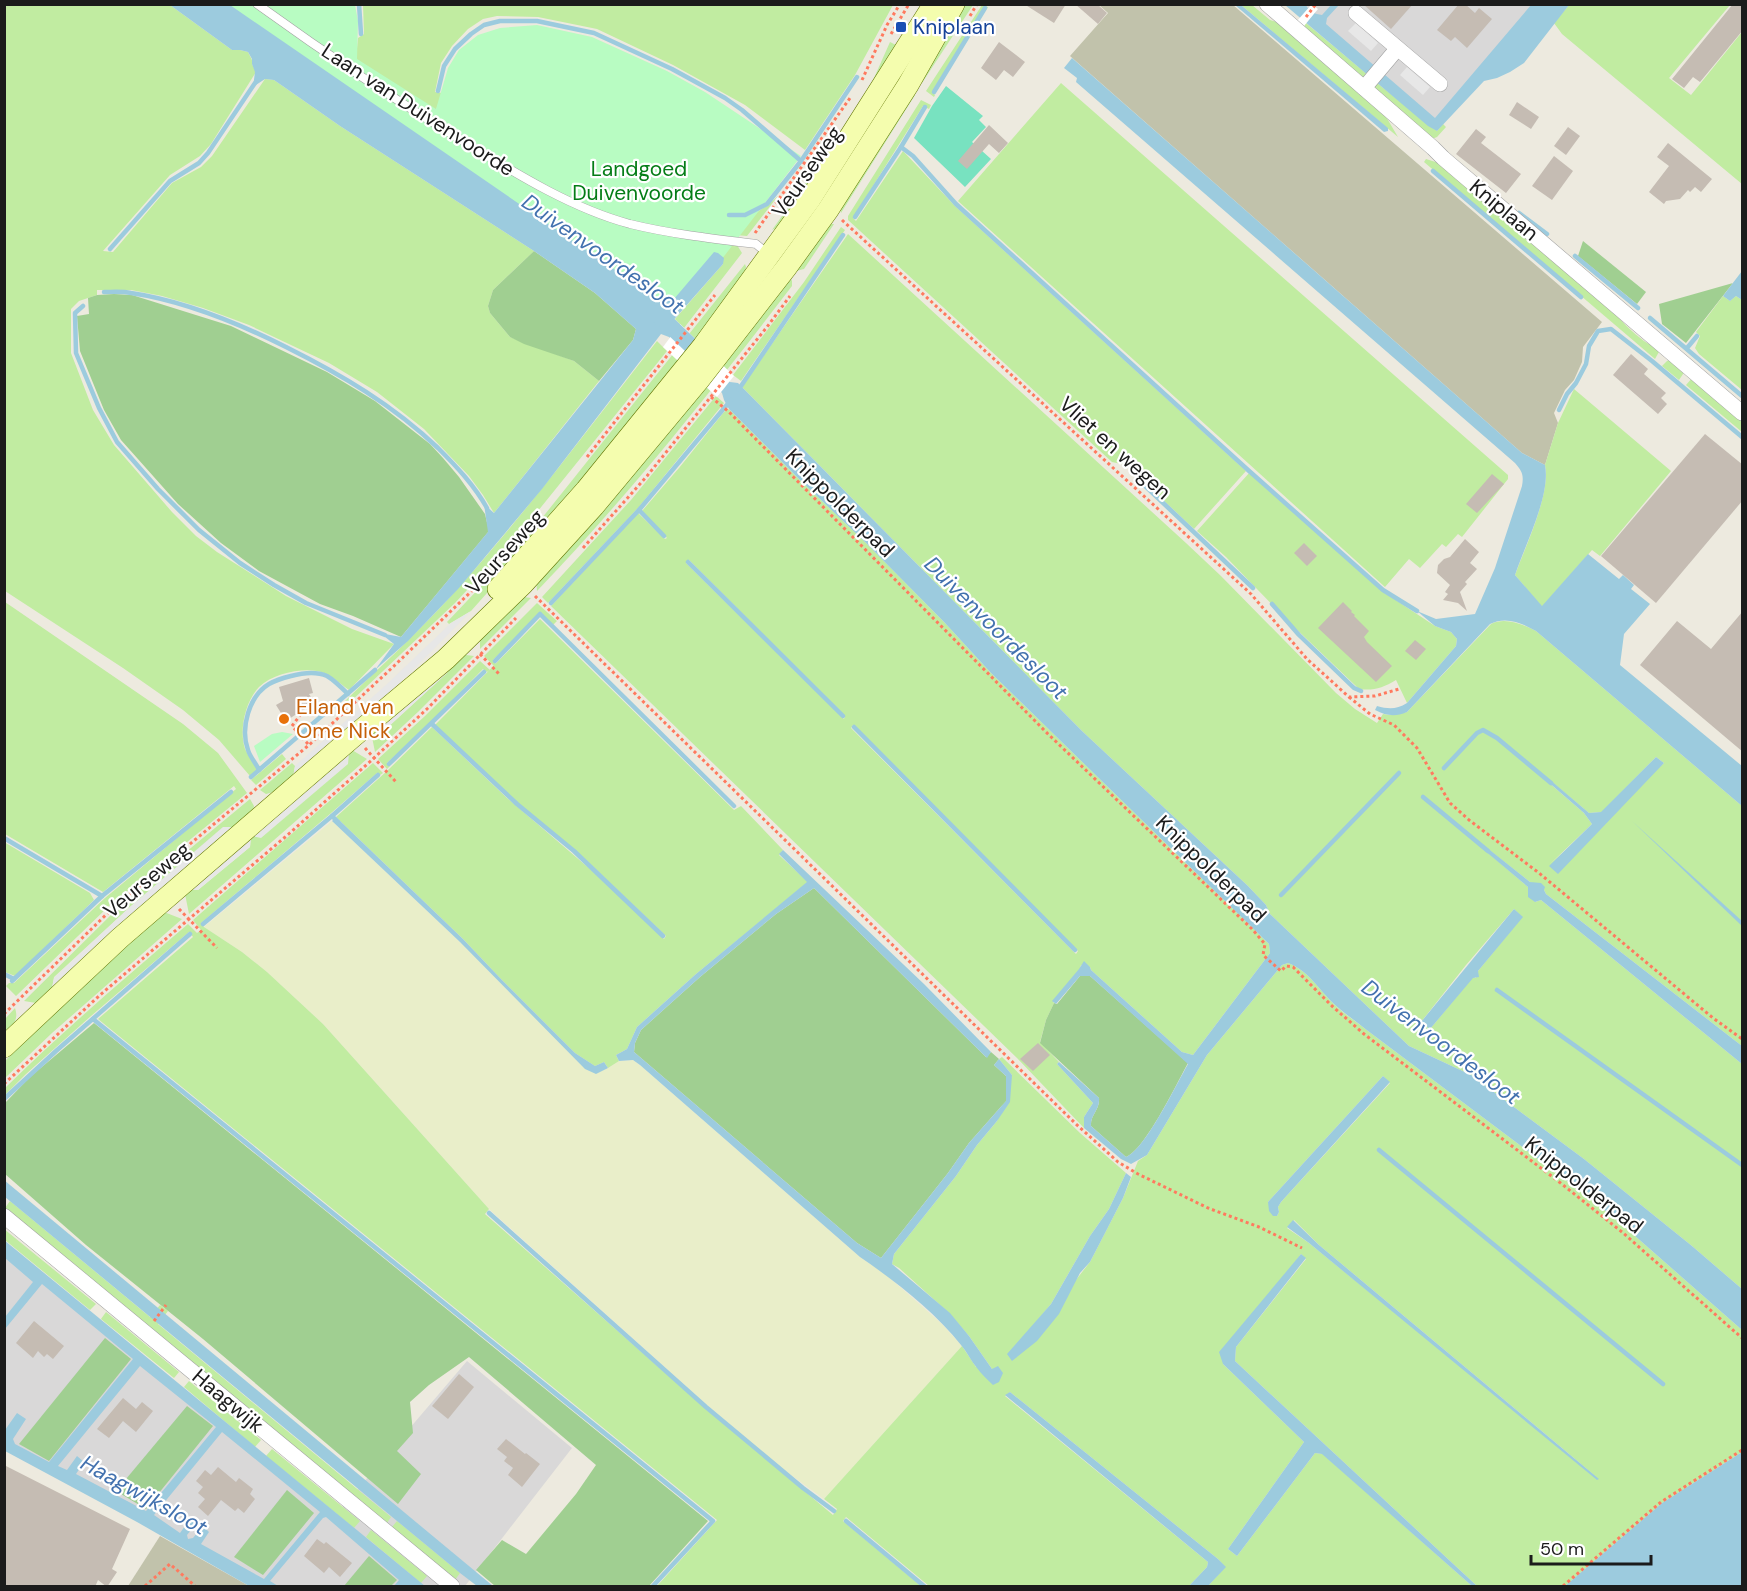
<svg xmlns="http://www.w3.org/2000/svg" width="1747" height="1591" viewBox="0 0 1747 1591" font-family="'DM Sans',sans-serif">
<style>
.residential{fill:#d9d8d8}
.construction{fill:#c1c2ab}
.farmland{fill:#e9eec9}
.grass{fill:#c1eca1;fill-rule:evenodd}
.forest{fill:#a0cf91}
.park{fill:#b8fcc2}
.pitch{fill:#78e2c0}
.parking{fill:#e7e7e7}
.water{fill:#9ccbde;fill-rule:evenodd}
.pier{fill:#fff}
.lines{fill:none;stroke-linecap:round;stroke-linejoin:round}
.stream{stroke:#9ccbde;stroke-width:4.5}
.canal{stroke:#9ccbde;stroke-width:16}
.building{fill:#c5bcb3}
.service-casing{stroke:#a2a2a2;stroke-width:9}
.minor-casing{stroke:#a2a2a2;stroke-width:16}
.secondary-casing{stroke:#607400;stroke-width:22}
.path{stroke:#ff7a5f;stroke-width:3;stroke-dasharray:3 3;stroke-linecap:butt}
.service{stroke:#fff;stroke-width:8}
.minor{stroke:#fff;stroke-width:15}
.secondary{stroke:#f4fdae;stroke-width:21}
.transit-dot{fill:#1a4fb4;stroke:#fff;stroke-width:2}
.food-dot{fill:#e8710a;stroke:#fff;stroke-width:2}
.labels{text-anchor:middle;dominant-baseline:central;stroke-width:4.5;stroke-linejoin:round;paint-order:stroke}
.transit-label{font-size:21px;fill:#164399;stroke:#fff;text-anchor:start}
.street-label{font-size:21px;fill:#1b1b1b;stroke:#fff}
.park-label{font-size:21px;fill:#057d17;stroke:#fff}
.food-label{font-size:21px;fill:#c56008;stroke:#fff;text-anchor:start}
.water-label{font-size:22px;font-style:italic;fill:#4372af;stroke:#fff}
</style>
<rect width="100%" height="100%" fill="#edeadf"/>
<g class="residential">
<path d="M1291,5H1553L1480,75L1435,127Z"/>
<path d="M4,1247L334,1517L467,1361L572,1448L465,1586H254L5,1445Z"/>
</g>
<g class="construction">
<path d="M1099,5H1233L1602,322L1583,347L1582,362L1574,380L1565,390L1554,413L1558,423L1545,465L1522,453L1070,56L1108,13Z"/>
<path d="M160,1536L249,1586H128Z"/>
</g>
<path class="farmland" d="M332,821L460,942L608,1068L619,1061L633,1060L640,1065L860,1257L885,1274L907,1293L942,1324L962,1346L824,1499L780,1467L707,1405L489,1209L323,1024L267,972L242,952L204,927Z"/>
<g class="grass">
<path d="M4,5H170L232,50H240L248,52L252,60V64L256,72L211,144L200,156L170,175L103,251L113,252L172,183L201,167L212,156L265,79L274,80L340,126L534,251L493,290L488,306L490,313L510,337L574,361L599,381L494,513L483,495L469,476L424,429L377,392L329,363L249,325L203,308L162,296L131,290H97V295L79,301L71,309V353L93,410L114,445L172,512L196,536L217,552L286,596L352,629L394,644L349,690C339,683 329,673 317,671C300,668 272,674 259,687C245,702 239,730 245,749C248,756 254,763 258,769L250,776L219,740L183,710L123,668L5,591Z"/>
<path d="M363,5H893L855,75L805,150L745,105L673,65L597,29L538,17L497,16L483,19L468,29L452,46L441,63L435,92L442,93L436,110L356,59L358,38L364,34Z"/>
<path d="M960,5H973L922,83L917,80Z"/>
<path d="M982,5L988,7L987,9L984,7L932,92L935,95L934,97L926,91Z"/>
<path d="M1241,5H1252L1270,20L1280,23L1385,115L1398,137Z"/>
<path d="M1569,5H1730L1669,78L1691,95L1742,32V184L1562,34L1554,23Z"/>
<path d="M1306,23L1368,75L1362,79L1304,26Z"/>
<path d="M890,42L898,46L780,226L772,230L815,170L870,87Z"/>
<path d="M1061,83L1508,475V479L1462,537L1458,534L1446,547L1442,544L1420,568L1409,559L1385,587L958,201Z"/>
<path d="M1377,83L1437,131L1443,124L1446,127L1437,137L1432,139L1374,89V87Z"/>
<path d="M911,94L915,95L841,213L839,205Z"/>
<path d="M921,100L931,105L929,109L923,106L853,218L856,221L903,151L955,206L1246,471L1194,529L1126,465L1112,462L848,220V216Z"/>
<path d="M1426,159L1442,164L1611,309C1621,321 1632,332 1644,341C1649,345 1655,345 1660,350L1655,359L1424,162Z"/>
<path d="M778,196L747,236L723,234L768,205Z"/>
<path d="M828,224H834L804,269L796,271Z"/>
<path d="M841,227L845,230L741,381L733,375L804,282Z"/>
<path d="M848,234L1186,543L1221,576L1336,693L1355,709L1377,723L1383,714L1390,715L1407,712L1491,624C1505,617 1522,624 1536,631L1742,806V1046L1546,894L1544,890L1530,882L1438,810L1528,887L1535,902L1541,900L1742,1064V1289L1692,1246L1584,1159L1471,1075L1409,1046L1270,914L1266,905L1248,886L1082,731L742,387ZM1483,730L1498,737L1589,813L1602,812L1656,757L1664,763L1549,865L1592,824L1584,813L1497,738L1483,731L1477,733L1472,738L1477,733ZM1514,909L1522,917L1478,971L1476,978L1473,977L1430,1029L1421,1022L1466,965Z"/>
<path d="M715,243L737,245L742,253L684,328L675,319L723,264Z"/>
<path d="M745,264L746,267L743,281L528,547L471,611L449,624L447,622L522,543Z"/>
<path d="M790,277L792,281V286C711,392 629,495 537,591L536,577Z"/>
<path d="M1723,296L1730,301L1736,296L1742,300V390L1699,354L1695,348L1700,336L1696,332Z"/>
<path d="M657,341L667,351L521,532L455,603L346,706L343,703C382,665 423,628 459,587C529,509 592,424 657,341Z"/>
<path d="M1672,359L1685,371L1679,380L1662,366L1667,361Z"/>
<path d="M1693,377L1742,420V432L1686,385Z"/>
<path d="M1574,389L1671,471L1600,556L1592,550L1542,607L1515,575C1525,547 1551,494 1545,465L1558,423Z"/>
<path d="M716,396L724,403L638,508L548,603L542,597L631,500Z"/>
<path d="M729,409L800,480L865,542L945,623L991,673L1269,944L1270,953L1193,1055L1182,1052L1091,970L1090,967L1081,965L1080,969L1053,1001L1054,1003L1046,1020L1040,1042L1059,1062L1057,1064L1093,1103L1084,1117V1128L1017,1058L551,606L638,513L665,539L667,538L642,511L679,468L724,412ZM689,560L845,716L844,719L686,563ZM853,725L1078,951L1076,954L851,728Z"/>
<path d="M1250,472L1382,591L1435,626L1451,632L1457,639L1456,646L1407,703L1396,680C1383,688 1373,691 1359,689L1290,623L1226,557L1197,531Z"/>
<path d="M517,596L531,598L480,649V633Z"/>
<path d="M5,602L183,724L218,753L247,793L109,906L16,996L6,986L9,983H14L105,898L236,789L234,786L103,892L5,834Z"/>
<path d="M537,603L557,621L553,625L540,613L493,660L496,664L494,666L484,656Z"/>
<path d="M540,619L734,810L741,806L783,850L779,855L808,882L696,974L637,1027L627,1049L616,1055L619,1061L608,1068L604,1062L595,1066L575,1053L501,979L463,939L336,817L387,771L432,727L507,798L611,887L664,939L666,936L583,857L517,803L435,725Z"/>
<path d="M458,654L474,656L419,711L375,752L371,732L387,728L447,673L454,657Z"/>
<path d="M480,661L490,670L487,672L483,669L430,723L387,763L390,766L387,769L378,759L425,716Z"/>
<path d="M352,750L367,759L189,914L185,894L189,890H198L250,847L251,836Z"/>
<path d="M282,754L286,759L256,785L251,780Z"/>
<path d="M292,763L295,766L293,777L274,792L266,794L260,790Z"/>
<path d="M373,763L383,773L380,775L377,773L330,814L201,923L204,927L242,952L267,972L323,1024L489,1209L485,1214L705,1408L833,1515L837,1509L824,1499L962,1346L976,1367L992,1369L969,1336L949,1313L899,1268L892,1264L894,1254L956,1176L977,1145L997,1121L1012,1075L999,1059L1002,1057L1080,1133L1126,1173L1109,1209L1090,1236L1051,1304L1036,1322L1012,1361L1090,1262L1123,1198L1138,1161L1147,1155L1207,1055L1282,965L1288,963C1308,970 1319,990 1334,1004C1344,1014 1357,1022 1368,1031L1582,1192L1618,1221L1742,1330V1452L1662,1503L1565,1586H1477L1235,1361L1236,1347L1306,1259L1301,1254L1223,1364L1304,1442L1228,1549L1237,1556L1315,1453L1323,1454L1472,1586H1208L1225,1567L1218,1559L1010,1392L1005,1396L1208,1562L1207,1567L1189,1586H929L846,1517L843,1521L921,1586H657L717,1520L98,1019L193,937L189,932L91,1016L26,1074L5,1095V1088C63,1031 125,978 188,924L197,933L201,930L193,920ZM1383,1076L1390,1083L1281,1202L1278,1207L1279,1212L1277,1216L1268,1202ZM1294,1220L1319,1245L1599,1479L1309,1243L1287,1228Z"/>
<path d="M250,799L254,806L253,810L234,827L131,906L54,977L52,988L36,1003L24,1001L116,910Z"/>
<path d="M4,842L90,893L94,900L15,976L5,972Z"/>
<path d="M164,912L182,919L52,1033L5,1078V1061L42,1023Z"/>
<path d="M15,1008C19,1020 13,1025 5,1034V1019Z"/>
<path d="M10,1201L150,1317L160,1305L168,1311L158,1324L391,1517L387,1523L5,1208Z"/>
<path d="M4,1229L96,1304L90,1310L5,1240Z"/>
<path d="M106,1312L179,1372L174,1378L101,1319Z"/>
<path d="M189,1381L261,1440L255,1447L184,1387Z"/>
<path d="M272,1449L360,1521L354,1528L266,1456Z"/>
<path d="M397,1521L460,1573L455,1580L392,1527Z"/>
<path d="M371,1530L427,1576L421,1583L366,1537Z"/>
</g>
<g class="forest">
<path d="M1583,241L1646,292L1637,304L1578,256Z"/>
<path d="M534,251L595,293L636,329L633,340L599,381L574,361L524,344L510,337L490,313L488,306L493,290Z"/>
<path d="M1740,274L1686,343L1662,324L1659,304L1733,283Z"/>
<path d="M114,294L132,295L231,326L327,372L375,401L430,444L443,458L459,477L485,514L489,531L401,637L353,616L320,604L259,571L221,543L178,504L121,440L104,410L80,351L77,316L89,314L88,298L97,295Z"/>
<path d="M814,888L986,1057L991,1052L999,1059L994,1065L1006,1076V1101L969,1143L948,1173L881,1258L857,1243L634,1052L635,1043L641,1030L700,977L776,914Z"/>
<path d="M1080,976H1090L1188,1063C1177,1083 1145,1150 1126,1157L1091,1126C1090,1115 1100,1110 1099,1098L1040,1043L1046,1020L1054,1003L1057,1004Z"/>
<path d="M94,1023L708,1521L649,1586H495L476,1570L502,1540L526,1554L576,1494L596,1465L469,1357L429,1385L410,1402L413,1433L397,1451L421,1474L398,1504L203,1339L86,1245L5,1174V1103L30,1077Z"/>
<path d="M105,1338L131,1359L49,1461L19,1444Z"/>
<path d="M187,1406L213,1426L146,1509L116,1491Z"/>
<path d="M287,1490L314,1513L263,1575L234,1557Z"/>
<path d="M369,1556L397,1580L391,1586H344Z"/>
</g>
<g class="park">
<path d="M195,5H355L358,21L357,59L436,109L448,68L459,50L478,35L500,28L537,25L592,37L667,71L705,92L801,156L725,255L661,330Z"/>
<path d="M282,732L293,734L260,762L254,746L272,734Z"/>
</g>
<path class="pitch" d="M946,86L983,116L979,120L986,127L972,142L991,159L965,187L914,138L932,106Z"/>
<g class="parking">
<path d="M1356,23L1378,43L1371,51L1348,31Z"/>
<path d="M1407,67L1430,87L1423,95L1400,75Z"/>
<path d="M471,611L431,652L390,692L293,777L295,766L386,685L451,623Z"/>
<path d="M454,657L447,673L387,728L371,732Z"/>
<path d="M349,753L348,764L261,838L251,836L250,847L198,890H189L251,835Z"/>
<path d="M223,827H234L52,988L54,978L131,906Z"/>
</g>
<g class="water">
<path d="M170,5H230L659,300L674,299L714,252L718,253L724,258L723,264L670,324L673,332L730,382L738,383L1082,731L1248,886L1266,905L1270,914L1409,1046L1471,1075L1584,1159L1692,1246L1742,1289V1330L1618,1221L1582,1192L1368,1031C1357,1022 1345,1014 1334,1004C1319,990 1308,970 1288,963L1282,965L1207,1055L1147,1155L1131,1164L1121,1159L1084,1128V1117L1093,1103L1057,1064L1059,1062L1099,1098C1100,1110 1090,1115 1091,1126L1126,1157C1145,1150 1177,1083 1188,1064L1090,976H1080L1056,1004L1052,1001L1079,969L1084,961L1090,967L1091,970L1182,1052L1193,1055L1270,953L1269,944L991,673L945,623L865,542L800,480L729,409L724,400L722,393L669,337L661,334L542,489L459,588L408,641L375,670L394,644L380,633L401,637L488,532L484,504L494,513L633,340L636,329L595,293L534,251L340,126L274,80L265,79L253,87L255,72L252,64V59L248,52L240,50H232Z"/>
<path d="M1235,5H1241L1388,128V131L1384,132Z"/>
<path d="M1285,5H1306C1309,12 1315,14 1322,15L1331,5H1339L1327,18L1326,24L1435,118L1531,5H1569L1524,63L1510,72L1497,78L1484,81L1437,131L1428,126Z"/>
<path d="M1072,58L1522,453L1545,465C1551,495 1525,545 1515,575L1542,606L1588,554L1619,579L1623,575L1634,585L1631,589L1650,604L1624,634L1620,665L1742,766V806L1536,631C1522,623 1506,616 1490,624L1407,712C1395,717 1387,716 1375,710L1377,706C1388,709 1396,710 1407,703L1456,646L1457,639L1451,632L1435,626L1417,611L1436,619L1475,614L1495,568L1522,486C1524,475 1522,471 1515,463L1076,82L1077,78L1064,68Z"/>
<path d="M1742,271V300L1736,296L1730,301L1723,296Z"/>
<path d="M1656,757L1664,763L1558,874L1549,866L1592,824L1584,813L1547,781L1549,779L1589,813L1601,812Z"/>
<path d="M336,817L463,939L501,979L575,1053L595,1066L604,1062L608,1068L596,1074L585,1069L460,942L332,821Z"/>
<path d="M1632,821L1742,921V926Z"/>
<path d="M1486,847L1530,882L1541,883L1545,887L1544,890L1546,894L1742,1046V1064L1541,900L1535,902L1528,897V887L1484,850Z"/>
<path d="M783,850L924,984L991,1052L987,1058L814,888L776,914L700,977L641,1030L635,1043L634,1052L857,1243L881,1258L948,1173L969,1143L1006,1101V1076L994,1065L999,1059L1012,1075L1010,1102L997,1121L977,1145L956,1176L894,1254L892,1264L950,1313L969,1336L992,1369L998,1366L1003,1373L999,1382L993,1385C987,1379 981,1374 977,1368C971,1361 967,1352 961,1345C934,1311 895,1281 860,1257L640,1065L633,1060L619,1061L616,1055L627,1049L637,1027L696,974L807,882L779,854Z"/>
<path d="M1514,909L1523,917L1478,971L1479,977L1473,978L1430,1029L1421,1022Z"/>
<path d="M1383,1076L1390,1082L1281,1202L1278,1207L1279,1212L1277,1216H1273L1269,1211L1268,1202Z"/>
<path d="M1126,1173L1131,1177L1123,1198L1104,1235L1090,1262L1080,1273L1059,1314L1037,1341L1012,1361L1007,1354L1051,1304L1090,1236L1109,1209Z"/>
<path d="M4,1180L493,1586H477L460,1573L5,1197Z"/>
<path d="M1293,1220L1319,1245L1599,1479L1597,1480L1309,1243L1287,1227Z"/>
<path d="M4,1240L425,1586L407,1585L394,1586L399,1580L326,1517L323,1518L270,1581L278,1586H249L137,1522L5,1451V1430L17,1413L26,1419L13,1439L15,1444L49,1462L133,1359L42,1284L5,1329V1317L33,1282L5,1258ZM140,1366L216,1427L146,1511L76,1474L84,1462L77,1456L67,1470L58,1466ZM222,1432L320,1512L264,1579L201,1544L209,1532L203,1526L193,1538L188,1539L187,1535L196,1524L190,1519L180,1533L154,1515Z"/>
<path d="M1301,1254L1306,1258L1236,1347L1235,1361L1477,1586H1472L1322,1454L1315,1453L1237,1556L1228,1549L1304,1442L1223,1364L1219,1352Z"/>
<path d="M1010,1392L1218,1559L1226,1567L1208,1586H1189L1207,1567L1208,1562L1005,1395Z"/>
<path d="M1742,1452V1586H1565L1662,1503Z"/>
</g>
<g class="pier">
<path d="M1311,5H1313L1318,9L1304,26L1297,21Z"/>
<path d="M680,324L734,376L717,397L663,347Z"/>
</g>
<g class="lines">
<g class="stream">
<path d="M359,4L361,34"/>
<path d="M438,91L444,66L455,49L471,34L484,25L500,21H537L594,33L672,69L725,98L742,110L801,161"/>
<path d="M934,92L985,8"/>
<path d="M901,147L913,156L956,204L1248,470L1383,590L1417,611"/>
<path d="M1433,171L1581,297"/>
<path d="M1519,213L1547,234"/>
<path d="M729,215H745L767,204L801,161L857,77"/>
<path d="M855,217L901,147L925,107"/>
<path d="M110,249L170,181L199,163L208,153L255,83"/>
<path d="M1575,256L1638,308"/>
<path d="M104,292C113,292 122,291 131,293C185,301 238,323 286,347C342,375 393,405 438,448C457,467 474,485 487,508"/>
<path d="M83,306L75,313L76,353L99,408L117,442L158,489L199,530L240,563L274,585L306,603L385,635"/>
<path d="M1650,318L1742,396"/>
<path d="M1687,348L1697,336"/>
<path d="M739,389L843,235"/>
<path d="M1559,410L1567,394L1576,383L1586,364L1589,346L1598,331L1611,329L1652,361L1742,437"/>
<path d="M1142,483L1253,588"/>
<path d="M639,510L664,536"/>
<path d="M688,562L843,716"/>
<path d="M551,603L639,510L731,400"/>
<path d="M1272,604L1299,635L1354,688L1361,691"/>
<path d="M495,661L540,614L734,806"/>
<path d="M348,694C342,688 334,680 327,676C316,671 302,673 291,676C283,678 276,680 269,684C249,696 240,728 248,750C250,757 256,763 259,770L375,670"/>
<path d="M432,724L517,804L574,851L663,936"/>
<path d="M854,727L1075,950"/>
<path d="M389,764L484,672"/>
<path d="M1444,768L1477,733L1483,730L1497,738L1551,783"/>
<path d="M251,777L259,770"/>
<path d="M1423,797L1488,851"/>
<path d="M332,816L378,775"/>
<path d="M4,838L102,896"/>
<path d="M1281,895L1399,773"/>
<path d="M203,924L332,816L338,822"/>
<path d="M4,974L14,979"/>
<path d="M12,981L102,896L231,792"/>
<path d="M1497,990L1742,1165"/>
<path d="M93,1019L713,1521L653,1586"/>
<path d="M4,1099L56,1051L190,934"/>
<path d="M1379,1150L1663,1384"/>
<path d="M489,1213L706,1407L803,1488L834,1511"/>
<path d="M846,1521L924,1586"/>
</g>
<path class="canal" d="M654,313L664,320L706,360"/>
</g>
<g class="building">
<path d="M1024,4H1066L1054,23Z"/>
<path d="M1075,4H1097L1107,13L1098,24Z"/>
<path d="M1363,4H1413L1391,29Z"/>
<path d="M1459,4H1465L1475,13L1479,8L1492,19L1467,48L1455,37L1451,41L1437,30Z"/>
<path d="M1733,4H1743V30L1700,82L1693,77L1684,88L1672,79Z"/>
<path d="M999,42L1025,62L1013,77L1004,70L996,80L981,68Z"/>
<path d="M1517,102L1539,117L1531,129L1509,115Z"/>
<path d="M989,125L1008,143L999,153L989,144L967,169L958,161Z"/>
<path d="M1568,127L1580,136L1566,155L1554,146Z"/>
<path d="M1476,129L1486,137L1481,143L1521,174L1506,193L1456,154Z"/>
<path d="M1668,143L1712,179L1701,192L1695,187L1690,192L1688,190L1680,199L1666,201L1664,204L1649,192L1669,166L1657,157Z"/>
<path d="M1554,156L1573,171L1552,200L1532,186Z"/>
<path d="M1631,354L1648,369L1644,374L1666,393L1661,398L1667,404L1658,414L1613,375Z"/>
<path d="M1705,434L1743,465V500L1656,603L1601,556Z"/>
<path d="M1492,474L1504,484L1477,513L1466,504Z"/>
<path d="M1465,539L1479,552L1470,563L1477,569L1465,582L1467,584L1460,592L1467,611L1458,603L1443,600L1448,594L1445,592L1450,585L1437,573L1438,565L1444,559L1450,557Z"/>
<path d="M1304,543L1317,556L1307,566L1294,553Z"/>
<path d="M1343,602L1352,611L1351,612L1355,615L1354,616L1369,631L1364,637L1367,642L1392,666L1376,682L1318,628Z"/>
<path d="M1743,611V752L1640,665L1677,621L1711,649Z"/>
<path d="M1415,640L1426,649L1416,660L1405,651Z"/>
<path d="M309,678L313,693L309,694L315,703L302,711L303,713L295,715L286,721L276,705L283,701L279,687Z"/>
<path d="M1038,1043L1050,1055L1033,1071L1020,1059Z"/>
<path d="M34,1321L64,1346L53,1359L47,1354L44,1357L38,1351L33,1358L16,1343Z"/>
<path d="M459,1374L474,1387L448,1419L432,1406Z"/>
<path d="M123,1398L136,1409L142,1402L153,1411L136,1432L123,1421L109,1438L97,1429Z"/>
<path d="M506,1439L525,1454L526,1453L540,1464L522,1487L508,1475L513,1468L504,1461L507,1457L497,1449Z"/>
<path d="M4,1465L130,1529L112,1569L117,1572L107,1587L98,1580L95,1587H4Z"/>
<path d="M218,1467L236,1482L239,1478L253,1489L250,1494L255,1499L244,1513L238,1508L235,1511L221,1500L208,1516L198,1507L205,1499L198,1493L203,1487L196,1481L205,1470L211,1475Z"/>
<path d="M317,1539L324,1544L326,1542L352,1563L340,1577L329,1567L324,1573L304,1556Z"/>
</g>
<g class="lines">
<defs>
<path id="service" d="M257,4C326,54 398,102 471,146C520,176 574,209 630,224C671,234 715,239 756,244L768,254"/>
<g id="minor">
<path d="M1267,4L1433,148L1443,158L1742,413"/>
<path d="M1356,13L1440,84"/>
<path d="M1364,88L1397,49"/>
<path d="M4,1216L452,1586"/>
</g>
<g id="secondary">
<path d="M498,589L586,490L703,346L811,198L934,4"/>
<path d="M4,1047L120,938L354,736L446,659L523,584L594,506L699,380L786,268L828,210L908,85L954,4"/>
</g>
</defs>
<use href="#service" class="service-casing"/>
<use href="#minor" class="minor-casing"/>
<use href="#secondary" class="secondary-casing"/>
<g class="path">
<path d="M970,16L977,4"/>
<path d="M1306,17L1316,4"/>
<path d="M891,34L909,4"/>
<path d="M862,80L887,25L900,4"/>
<path d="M842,220L1251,594L1307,659L1349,697L1375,696L1399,689"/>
<path d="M755,233L850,98"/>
<path d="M711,397L729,412L1048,734L1252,929L1265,944L1263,955L1264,956L1281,971L1286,966L1293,967L1332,1006L1364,1034L1558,1181L1622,1232L1742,1338"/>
<path d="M587,457L715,295"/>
<path d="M583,548L647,476L767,327L790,296"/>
<path d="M535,596L1076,1124L1118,1162L1138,1174L1208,1208L1259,1227L1302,1248"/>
<path d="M480,654L499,674"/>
<path d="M1349,697L1370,714L1394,725L1417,748L1450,803L1469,820L1539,873L1713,1018L1742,1039"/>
<path d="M301,714L292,726L309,745"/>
<path d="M365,748L396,782"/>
<path d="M179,909L217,948"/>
<path d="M4,1014L113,908L309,745L394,666L480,583"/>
<path d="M4,1084L100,995L291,832L374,758L428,708L516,618"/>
<path d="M154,1321L166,1305"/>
<path d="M145,1586L170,1564L195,1586"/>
<path d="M1563,1586L1661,1502L1742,1450"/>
</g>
<use href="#service" class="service"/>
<use href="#minor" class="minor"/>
<use href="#secondary" class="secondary"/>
</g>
<rect class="transit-dot" x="895" y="21" width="12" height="12" rx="3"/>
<circle class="food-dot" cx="284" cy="719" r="6"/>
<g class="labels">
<g class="transit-label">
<text x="913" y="27">Kniplaan</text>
</g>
<g class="street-label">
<text transform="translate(418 110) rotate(33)">Laan van Duivenvoorde</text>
<text transform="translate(807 172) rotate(-55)">Veurseweg</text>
<text transform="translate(1504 210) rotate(40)">Kniplaan</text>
<text transform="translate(1115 448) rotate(42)">Vliet en wegen</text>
<text transform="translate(840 503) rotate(45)">Knippolderpad</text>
<text transform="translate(505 552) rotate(-48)">Veurseweg</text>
<text transform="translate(1211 869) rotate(44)">Knippolderpad</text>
<text transform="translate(147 880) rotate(-40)">Veurseweg</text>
<text transform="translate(1584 1185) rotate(38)">Knippolderpad</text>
<text transform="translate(228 1401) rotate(40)">Haagwijk</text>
</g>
<g class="park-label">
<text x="639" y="169">Landgoed<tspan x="639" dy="24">Duivenvoorde</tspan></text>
</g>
<g class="food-label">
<text x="296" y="707">Eiland van<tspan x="296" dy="24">Ome Nick</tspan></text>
</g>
<g class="water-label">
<text transform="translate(603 254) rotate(35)">Duivenvoordesloot</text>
<text transform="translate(996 628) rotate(45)">Duivenvoordesloot</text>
<text transform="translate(1441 1042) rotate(37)">Duivenvoordesloot</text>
<text transform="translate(144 1495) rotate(29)">Haagwijksloot</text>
</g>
</g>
<rect width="1747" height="1591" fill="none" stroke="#1b1b1b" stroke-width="12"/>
<path d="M1531 1555v9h120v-9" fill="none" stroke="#1b1b1b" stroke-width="3"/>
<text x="1540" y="1555" font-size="18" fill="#1b1b1b" stroke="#ffffff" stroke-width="4.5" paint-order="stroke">50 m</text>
</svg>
